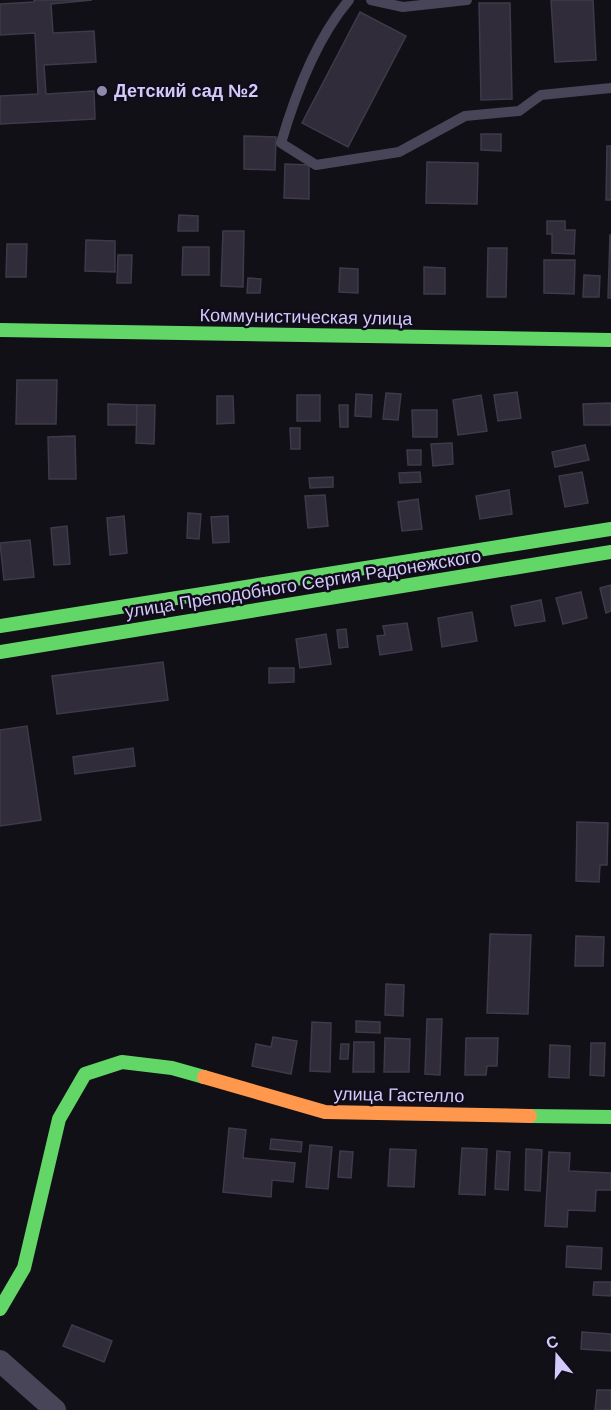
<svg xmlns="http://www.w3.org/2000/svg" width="611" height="1410" viewBox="0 0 611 1410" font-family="Helvetica,sans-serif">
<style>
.building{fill:#302c3a;stroke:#3e3a4b;stroke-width:1.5}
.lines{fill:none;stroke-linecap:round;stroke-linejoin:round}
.lane{stroke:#474557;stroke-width:10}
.street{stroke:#474557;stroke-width:22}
.fast{stroke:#63d668;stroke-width:14}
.slow{stroke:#ff974d;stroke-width:14}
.poi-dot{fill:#8f89ab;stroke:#100c1a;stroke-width:2}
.labels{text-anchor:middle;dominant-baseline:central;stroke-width:5;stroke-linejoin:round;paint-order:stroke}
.poi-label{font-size:18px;font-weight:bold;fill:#d3cafb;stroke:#100c1a;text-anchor:start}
.street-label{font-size:18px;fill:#d3cafb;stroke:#100c1a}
</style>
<rect width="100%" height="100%" fill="#111016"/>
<g class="building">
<path d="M34,0H92L51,4L53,33L94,31L96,62L44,65L46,94L94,91L95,119L0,124V96L38,94L35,33L0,35V4L34,2Z"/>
<path d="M551,0H593L596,60L555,62Z"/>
<path d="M479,3H510L512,99L481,100Z"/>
<path d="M360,12L406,36L348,147L302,123Z"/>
<path d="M481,134H501V151L481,150Z"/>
<path d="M244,136L276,137L275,170L244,169Z"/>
<path d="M607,146H611V200H606Z"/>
<path d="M427,162L478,163L477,204L426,203Z"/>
<path d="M285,164L309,165V199L284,198Z"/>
<path d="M179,215L198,216V231H178Z"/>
<path d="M547,221H565V230H575L574,254L552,253V234H547Z"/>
<path d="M223,231H244L243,287L221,286Z"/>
<path d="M610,235H611V298H608Z"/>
<path d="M86,240L115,241V272L85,271Z"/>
<path d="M7,244H27L26,277H6Z"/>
<path d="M183,247H209V275H182Z"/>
<path d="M488,248H507L506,297H487Z"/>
<path d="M118,255H132L131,283H117Z"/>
<path d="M544,260H575L574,294L544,293Z"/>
<path d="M424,267L445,268V294H424Z"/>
<path d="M340,268L358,269V293L339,292Z"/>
<path d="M584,275L600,276L599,297H583Z"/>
<path d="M248,278L261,279L260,293H247Z"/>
<path d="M17,380H57L56,424H16Z"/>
<path d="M517,392L521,418L498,421L494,395Z"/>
<path d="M386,393L401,394L398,420L383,419Z"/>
<path d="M356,394L372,395L371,417L355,416Z"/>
<rect x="297" y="395" width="23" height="26"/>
<path d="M481,395L487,431L458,435L453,400Z"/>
<path d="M217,396H233L234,423L217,424Z"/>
<path d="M611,403V425H584L583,404Z"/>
<path d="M108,404L137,405V425H108Z"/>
<path d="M137,405H155L154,444L136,443Z"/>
<path d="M339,405H348V427H340Z"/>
<path d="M412,410H437V437H413Z"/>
<path d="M290,428H300V449H291Z"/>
<path d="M75,436L76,479H49L48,437Z"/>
<path d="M452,443L453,464L433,466L431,444Z"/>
<path d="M585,445L589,460L555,467L552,452Z"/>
<path d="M407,450H421V465H408Z"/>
<path d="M420,472L421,482L400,483L399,473Z"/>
<path d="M582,472L588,503L565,507L559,476Z"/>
<path d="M333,477V487L310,488L309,478Z"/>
<path d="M509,490L512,514L480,519L476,496Z"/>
<path d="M325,495L328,526L308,528L305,496Z"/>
<path d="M418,499L422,529L402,531L398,502Z"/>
<path d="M188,513L201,514L199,539L187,538Z"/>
<path d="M124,516L127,553L110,555L107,518Z"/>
<path d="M228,516L229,542L213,543L211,517Z"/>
<path d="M67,526L70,564L54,565L51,528Z"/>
<path d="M30,540L34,577L4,580L0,543Z"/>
<path d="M611,585V611L606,613L600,588Z"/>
<path d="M581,592L587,618L563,624L556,598Z"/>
<path d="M541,600L545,621L515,626L511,606Z"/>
<path d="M472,612L477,641L442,647L438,618Z"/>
<path d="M407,623L412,650L380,655L377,636L385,635L383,626Z"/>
<path d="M346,629L348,647L339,648L337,630Z"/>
<path d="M326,634L331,664L300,668L296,639Z"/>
<path d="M163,662L168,700L57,714L52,676Z"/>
<path d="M269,668H294V682L269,683Z"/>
<path d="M27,726L41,820L0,826V730Z"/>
<path d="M133,748L135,766L75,774L73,757Z"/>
<path d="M577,822L608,823L607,865H600L599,882L576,881Z"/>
<path d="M490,934L531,935L528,1014L487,1013Z"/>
<path d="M576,936L604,937L603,966H575Z"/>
<path d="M386,984L404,985L403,1016L385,1015Z"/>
<path d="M427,1019H442L440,1075L425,1074Z"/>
<path d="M356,1021L380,1022V1033L356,1032Z"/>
<path d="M312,1022L331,1023L330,1072L310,1071Z"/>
<path d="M273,1037L297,1041L291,1074L252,1066L256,1044L271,1047Z"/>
<path d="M385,1038L410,1039L409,1072H384Z"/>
<path d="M466,1038H498L497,1066H487L486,1075H465Z"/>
<path d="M354,1042H374V1072H353Z"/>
<path d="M591,1043H605L604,1076L590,1075Z"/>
<path d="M341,1044H349L348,1059H340Z"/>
<path d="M550,1045L570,1046L569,1078L549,1077Z"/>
<path d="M229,1128L246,1130L243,1158L295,1163L293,1182L272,1180L271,1197L223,1192Z"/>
<path d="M271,1139L302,1142L301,1152L270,1149Z"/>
<path d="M310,1145L332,1147L328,1189L306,1187Z"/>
<path d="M462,1148L487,1149L485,1195L459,1194Z"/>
<path d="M390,1149L416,1150L414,1187L388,1186Z"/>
<path d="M526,1149L542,1150L540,1191L525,1190Z"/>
<path d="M340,1151L353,1152L351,1178L338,1177Z"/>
<path d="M497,1151L510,1152L508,1190L495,1189Z"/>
<path d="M549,1152L570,1153L569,1171L611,1173V1190H596L595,1211L568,1210L567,1227L545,1226Z"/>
<path d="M567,1246L602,1248L601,1269L566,1267Z"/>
<path d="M594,1282H611V1296L593,1295Z"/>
<path d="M72,1325L112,1341L104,1362L63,1346Z"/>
<path d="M582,1332L611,1334V1351L581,1349Z"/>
<path d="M597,1390H611V1410H595Z"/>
</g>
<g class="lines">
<g class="lane">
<path d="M349,0C316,39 295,95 281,143L316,165L399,152L465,116L519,111L541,95L611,88"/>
<path d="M371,0L403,7L467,0"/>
</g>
<path class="street" d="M0,1361L55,1410"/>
<g class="fast">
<path d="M0,330L611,340"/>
<path d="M0,626L611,529"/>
<path d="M0,652L611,552"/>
<path d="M530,1116L611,1117"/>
<path d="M0,1309L24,1268L59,1119L85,1074L122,1062L172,1068L204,1077"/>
</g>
<path class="slow" d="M204,1077L325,1112L530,1116"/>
</g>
<circle class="poi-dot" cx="102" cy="91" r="6"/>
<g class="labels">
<g class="poi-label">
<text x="114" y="91">Детский сад №2</text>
</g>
<g class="street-label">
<text transform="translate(306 317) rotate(1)">Коммунистическая улица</text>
<text transform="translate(303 584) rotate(-9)">улица Преподобного Сергия Радонежского</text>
<text transform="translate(399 1095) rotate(1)">улица Гастелло</text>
</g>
</g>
<g transform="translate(557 1356) rotate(341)" stroke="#100c1a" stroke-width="4.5" paint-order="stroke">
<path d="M0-4.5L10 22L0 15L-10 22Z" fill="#d3cafb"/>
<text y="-9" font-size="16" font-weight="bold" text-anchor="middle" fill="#d3cafb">С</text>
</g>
</svg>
